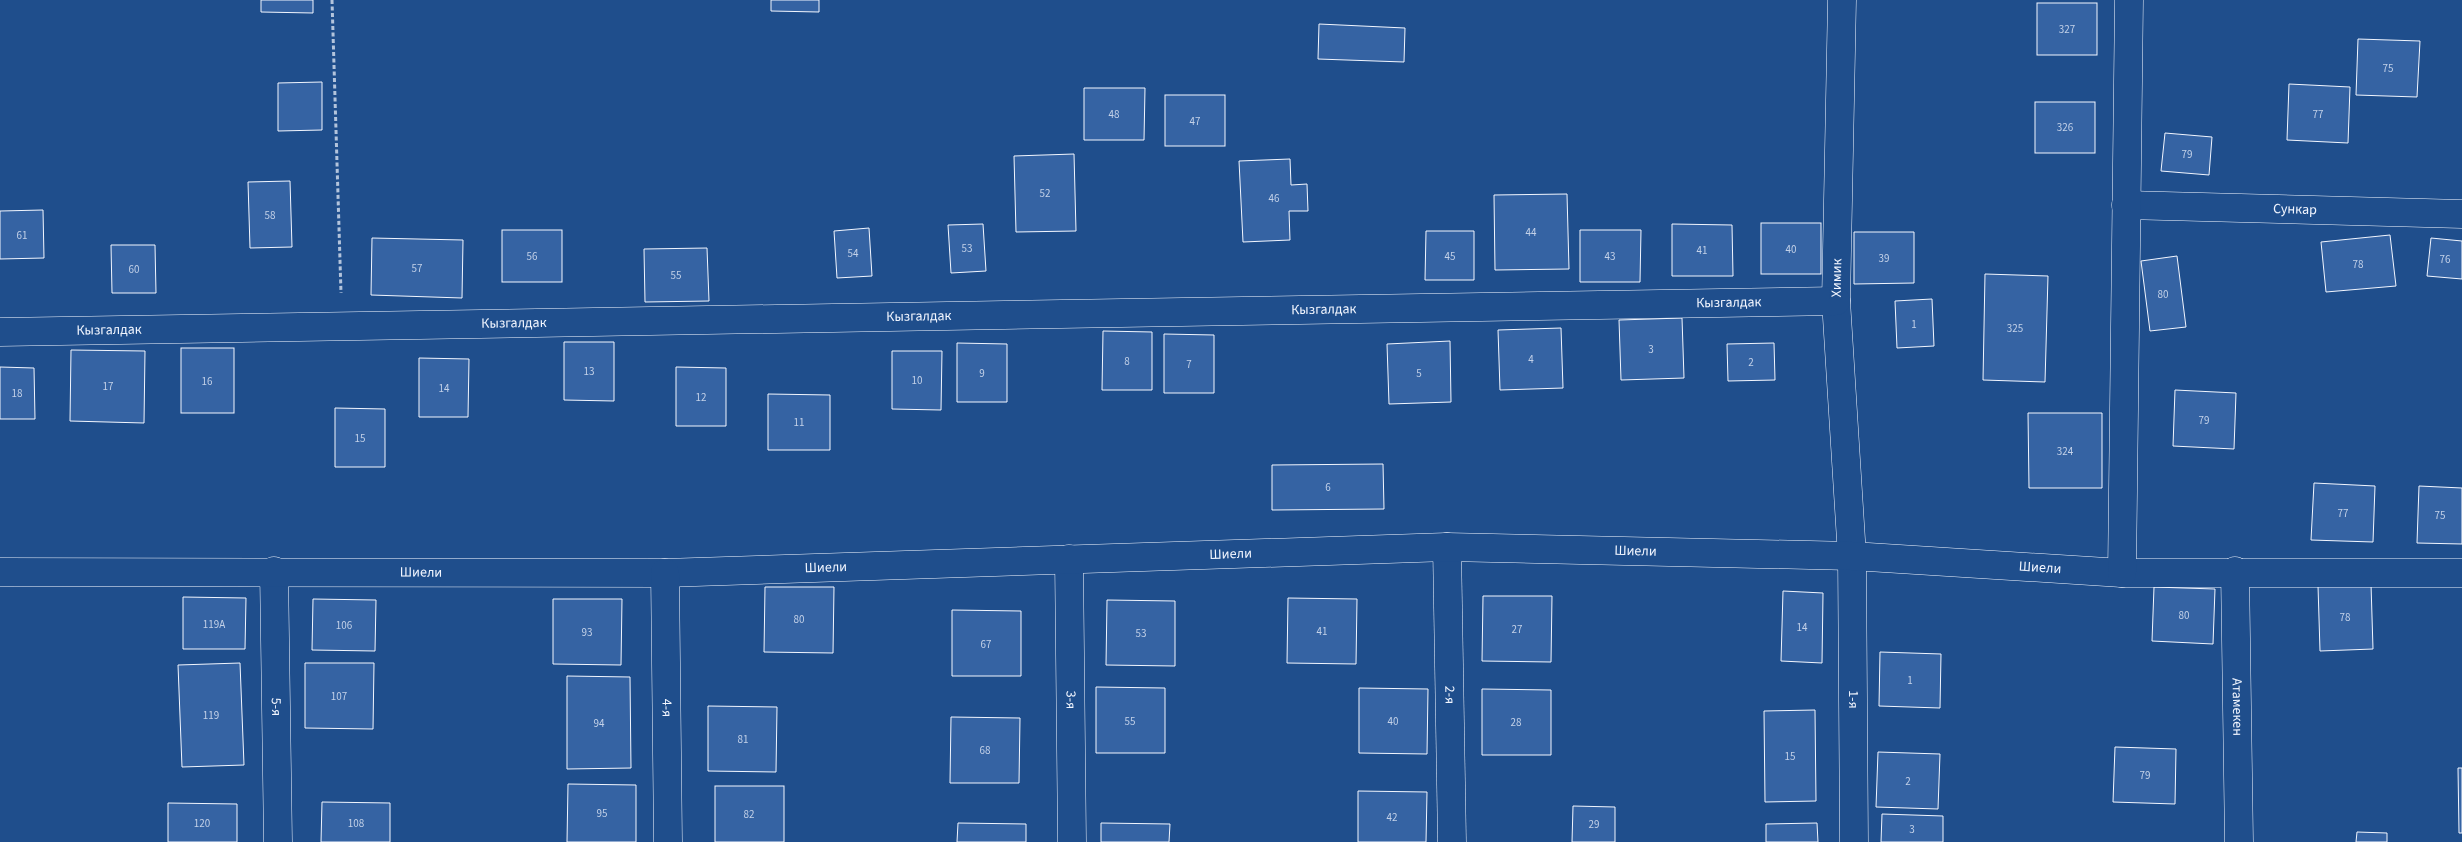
<svg xmlns="http://www.w3.org/2000/svg" width="2462" height="842" viewBox="0 0 2462 842" font-family="'Source Sans 3',sans-serif">
<style>
.building{fill:#3563a3;stroke:#f2f6ff}
.lines{fill:none;stroke-linecap:round;stroke-linejoin:round}
.minor-casing{stroke:#f2f6ff;stroke-width:29}
.path{stroke:#b3c4dc;stroke-width:3;stroke-dasharray:4 2.5;stroke-linecap:butt}
.minor{stroke:#1f4e8c;stroke-width:28}
.labels{text-anchor:middle;dominant-baseline:central;stroke-width:4;stroke-linejoin:round;paint-order:stroke}
.number-label{font-size:11px;fill:#c3d1e8}
.street-label{font-size:14px;fill:#f2f6ff;stroke:#1f4e8c}
</style>
<rect width="100%" height="100%" fill="#1f4e8c"/>
<g class="building">
<path d="M261,0H313V13L261,12Z"/>
<path d="M771,0H819V12L771,11Z"/>
<rect x="2037" y="3" width="60" height="52"/>
<path d="M1319,24L1405,28L1404,62L1318,59Z"/>
<path d="M2358,39L2420,41L2417,97L2356,95Z"/>
<path d="M322,82V130L278,131V83Z"/>
<path d="M2289,84L2350,87L2348,143L2287,140Z"/>
<path d="M1084,88H1145L1144,140H1084Z"/>
<rect x="1165" y="95" width="60" height="51"/>
<rect x="2035" y="102" width="60" height="51"/>
<path d="M2165,133L2212,137L2209,175L2161,171Z"/>
<path d="M1074,154L1076,231L1016,232L1014,156Z"/>
<path d="M1290,159L1291,185L1307,184L1308,211H1289L1290,240L1243,242L1239,161Z"/>
<path d="M290,181L292,247L250,248L248,182Z"/>
<path d="M1567,194L1569,269L1495,270L1494,195Z"/>
<path d="M43,210L44,258L0,259V211Z"/>
<rect x="1761" y="223" width="60" height="51"/>
<path d="M983,224L986,271L951,273L948,225Z"/>
<path d="M1672,224L1732,225L1733,276H1672Z"/>
<path d="M869,228L872,276L837,278L834,231Z"/>
<rect x="502" y="230" width="60" height="52"/>
<path d="M1580,230H1641L1640,282H1580Z"/>
<path d="M1426,231H1474V280H1425Z"/>
<path d="M1854,232H1914V283L1854,284Z"/>
<path d="M2390,235L2396,286L2326,292L2321,242Z"/>
<path d="M372,238L463,240L462,298L371,295Z"/>
<path d="M2431,238L2462,241V279L2427,276Z"/>
<path d="M111,245H155L156,293H112Z"/>
<path d="M707,248L709,301L645,302L644,249Z"/>
<path d="M2177,256L2186,327L2150,331L2141,261Z"/>
<path d="M1985,274L2048,276L2045,382L1983,380Z"/>
<path d="M1932,299L1934,346L1897,348L1895,301Z"/>
<path d="M1682,318L1684,378L1621,380L1619,320Z"/>
<path d="M1561,328L1563,388L1500,390L1498,330Z"/>
<path d="M1103,331L1152,332V390H1102Z"/>
<path d="M1164,334L1214,335V393H1164Z"/>
<path d="M1450,341L1451,402L1389,404L1387,344Z"/>
<path d="M564,342H614V401L564,400Z"/>
<path d="M957,343L1007,344V402H957Z"/>
<path d="M1774,343L1775,380L1728,381L1727,344Z"/>
<rect x="181" y="348" width="53" height="65"/>
<path d="M71,350L145,351L144,423L70,421Z"/>
<path d="M892,351H942L941,410L892,409Z"/>
<path d="M419,358L469,359L468,417H419Z"/>
<path d="M0,367L34,368L35,419H0Z"/>
<path d="M676,367L726,368V426H676Z"/>
<path d="M2175,390L2236,393L2234,449L2173,446Z"/>
<path d="M768,394L830,395V450H768Z"/>
<path d="M335,408L385,409V467H335Z"/>
<path d="M2028,413H2102V488H2029Z"/>
<path d="M1383,464L1384,509L1272,510V465Z"/>
<path d="M2314,483L2375,486L2373,542L2311,540Z"/>
<path d="M2419,486L2462,488V544L2417,543Z"/>
<path d="M2371,584L2373,649L2320,651L2318,586Z"/>
<path d="M765,587H834L833,653L764,652Z"/>
<path d="M2154,587L2215,589L2213,644L2152,641Z"/>
<path d="M1783,591L1823,593L1822,663L1781,661Z"/>
<path d="M1483,596H1552L1551,662L1482,661Z"/>
<path d="M183,597L246,598L245,649H183Z"/>
<path d="M1288,598L1357,599L1356,664L1287,663Z"/>
<path d="M313,599L376,600L375,651L312,650Z"/>
<path d="M553,599H622L621,665L553,664Z"/>
<path d="M1107,600L1175,601V666L1106,665Z"/>
<path d="M952,610L1021,611V676H952Z"/>
<path d="M1880,652L1941,654L1940,708L1879,706Z"/>
<path d="M240,663L244,765L182,767L178,665Z"/>
<path d="M305,663H374L373,729L305,728Z"/>
<path d="M567,676L630,677L631,768L567,769Z"/>
<path d="M1096,687L1165,688V753H1096Z"/>
<path d="M1359,688L1428,689L1427,754L1359,753Z"/>
<path d="M1482,689L1551,690V755H1482Z"/>
<path d="M708,706L777,707L776,772L708,771Z"/>
<path d="M1815,710L1816,801L1765,802L1764,711Z"/>
<path d="M951,717L1020,718L1019,783H950Z"/>
<path d="M2115,747L2176,749L2175,804L2113,802Z"/>
<path d="M1878,752L1940,754L1938,809L1876,807Z"/>
<path d="M2458,768H2462V833H2459Z"/>
<path d="M568,784L636,785V842H567Z"/>
<rect x="715" y="786" width="69" height="56"/>
<path d="M1358,791L1427,792L1426,842H1358Z"/>
<path d="M322,802L390,803V842H321Z"/>
<path d="M168,803L237,804V842H168Z"/>
<path d="M1573,806L1615,807V842H1572Z"/>
<path d="M1882,814L1943,816V842H1881Z"/>
<path d="M958,823L1026,824V842H957Z"/>
<path d="M1101,823L1170,824L1169,842H1101Z"/>
<path d="M1817,823L1818,842H1766V824Z"/>
<path d="M2357,832L2387,833V842H2356Z"/>
</g>
<g class="lines">
<defs>
<g id="minor">
<path id="s1" d="M1842,0L1836,301L1852,556L1854,842"/>
<path id="s2" d="M2126,205L2462,214"/>
<path id="s3" d="M0,332L1836,301"/>
<path id="s4" d="M1447,547L1452,842"/>
<path id="s5" d="M1069,559L1072,842"/>
<path id="s6" d="M274,571L278,842"/>
<path id="s7" d="M2235,571L2239,842"/>
<path id="s8" d="M0,572L665,573L1447,547L1852,556L2122,573H2462"/>
<path id="s9" d="M665,573L668,842"/>
<path d="M2122,573L2129,0"/>
</g>
</defs>
<use href="#minor" class="minor-casing"/>
<path class="path" d="M332,0L341,293"/>
<use href="#minor" class="minor"/>
</g>
<g class="labels">
<g class="number-label">
<text x="2067" y="29">327</text>
<text x="2388" y="68">75</text>
<text x="1114" y="114">48</text>
<text x="2318" y="114">77</text>
<text x="1195" y="121">47</text>
<text x="2065" y="127">326</text>
<text x="2187" y="154">79</text>
<text x="1045" y="193">52</text>
<text x="1274" y="198">46</text>
<text x="270" y="215">58</text>
<text x="1531" y="232">44</text>
<text x="22" y="235">61</text>
<text x="967" y="248">53</text>
<text x="1791" y="249">40</text>
<text x="1702" y="250">41</text>
<text x="853" y="253">54</text>
<text x="532" y="256">56</text>
<text x="1450" y="256">45</text>
<text x="1610" y="256">43</text>
<text x="1884" y="258">39</text>
<text x="2445" y="259">76</text>
<text x="2358" y="264">78</text>
<text x="417" y="268">57</text>
<text x="134" y="269">60</text>
<text x="676" y="275">55</text>
<text x="2163" y="294">80</text>
<text x="1914" y="324">1</text>
<text x="2015" y="328">325</text>
<text x="1651" y="349">3</text>
<text x="1531" y="359">4</text>
<text x="1127" y="361">8</text>
<text x="1751" y="362">2</text>
<text x="1189" y="364">7</text>
<text x="589" y="371">13</text>
<text x="982" y="373">9</text>
<text x="1419" y="373">5</text>
<text x="917" y="380">10</text>
<text x="207" y="381">16</text>
<text x="108" y="386">17</text>
<text x="444" y="388">14</text>
<text x="17" y="393">18</text>
<text x="701" y="397">12</text>
<text x="2204" y="420">79</text>
<text x="799" y="422">11</text>
<text x="360" y="438">15</text>
<text x="2065" y="451">324</text>
<text x="1328" y="487">6</text>
<text x="2343" y="513">77</text>
<text x="2440" y="515">75</text>
<text x="2184" y="615">80</text>
<text x="2345" y="617">78</text>
<text x="799" y="619">80</text>
<text x="214" y="624">119А</text>
<text x="344" y="625">106</text>
<text x="1802" y="627">14</text>
<text x="1517" y="629">27</text>
<text x="1322" y="631">41</text>
<text x="587" y="632">93</text>
<text x="1141" y="633">53</text>
<text x="986" y="644">67</text>
<text x="1910" y="680">1</text>
<text x="339" y="696">107</text>
<text x="211" y="715">119</text>
<text x="1130" y="721">55</text>
<text x="1393" y="721">40</text>
<text x="1516" y="722">28</text>
<text x="599" y="723">94</text>
<text x="743" y="739">81</text>
<text x="985" y="750">68</text>
<text x="1790" y="756">15</text>
<text x="2145" y="775">79</text>
<text x="1908" y="781">2</text>
<text x="602" y="813">95</text>
<text x="749" y="814">82</text>
<text x="1392" y="817">42</text>
<text x="202" y="823">120</text>
<text x="356" y="823">108</text>
<text x="1594" y="824">29</text>
<text x="1912" y="829">3</text>
</g>
<g class="street-label">
<text stroke="none"><textPath href="#s2" startOffset="169">Сункар</textPath></text>
<text transform="translate(1837 278) rotate(-89)">Химик</text>
<text stroke="none"><textPath href="#s3" startOffset="1729">Кызгалдак</textPath></text>
<text stroke="none"><textPath href="#s3" startOffset="1324">Кызгалдак</textPath></text>
<text stroke="none"><textPath href="#s3" startOffset="919">Кызгалдак</textPath></text>
<text stroke="none"><textPath href="#s3" startOffset="514">Кызгалдак</textPath></text>
<text stroke="none"><textPath href="#s3" startOffset="109">Кызгалдак</textPath></text>
<text stroke="none"><textPath href="#s8" startOffset="1636">Шиели</textPath></text>
<text stroke="none"><textPath href="#s8" startOffset="1231">Шиели</textPath></text>
<text stroke="none"><textPath href="#s8" startOffset="826">Шиели</textPath></text>
<text stroke="none"><textPath href="#s8" startOffset="2041">Шиели</textPath></text>
<text stroke="none"><textPath href="#s8" startOffset="421">Шиели</textPath></text>
<text stroke="none"><textPath href="#s4" startOffset="148">2-я</textPath></text>
<text stroke="none"><textPath href="#s1" startOffset="700">1-я</textPath></text>
<text stroke="none"><textPath href="#s5" startOffset="141">3-я</textPath></text>
<text stroke="none"><textPath href="#s6" startOffset="136">5-я</textPath></text>
<text stroke="none"><textPath href="#s9" startOffset="135">4-я</textPath></text>
<text stroke="none"><textPath href="#s7" startOffset="136">Атамекен</textPath></text>
</g>
</g>
</svg>
